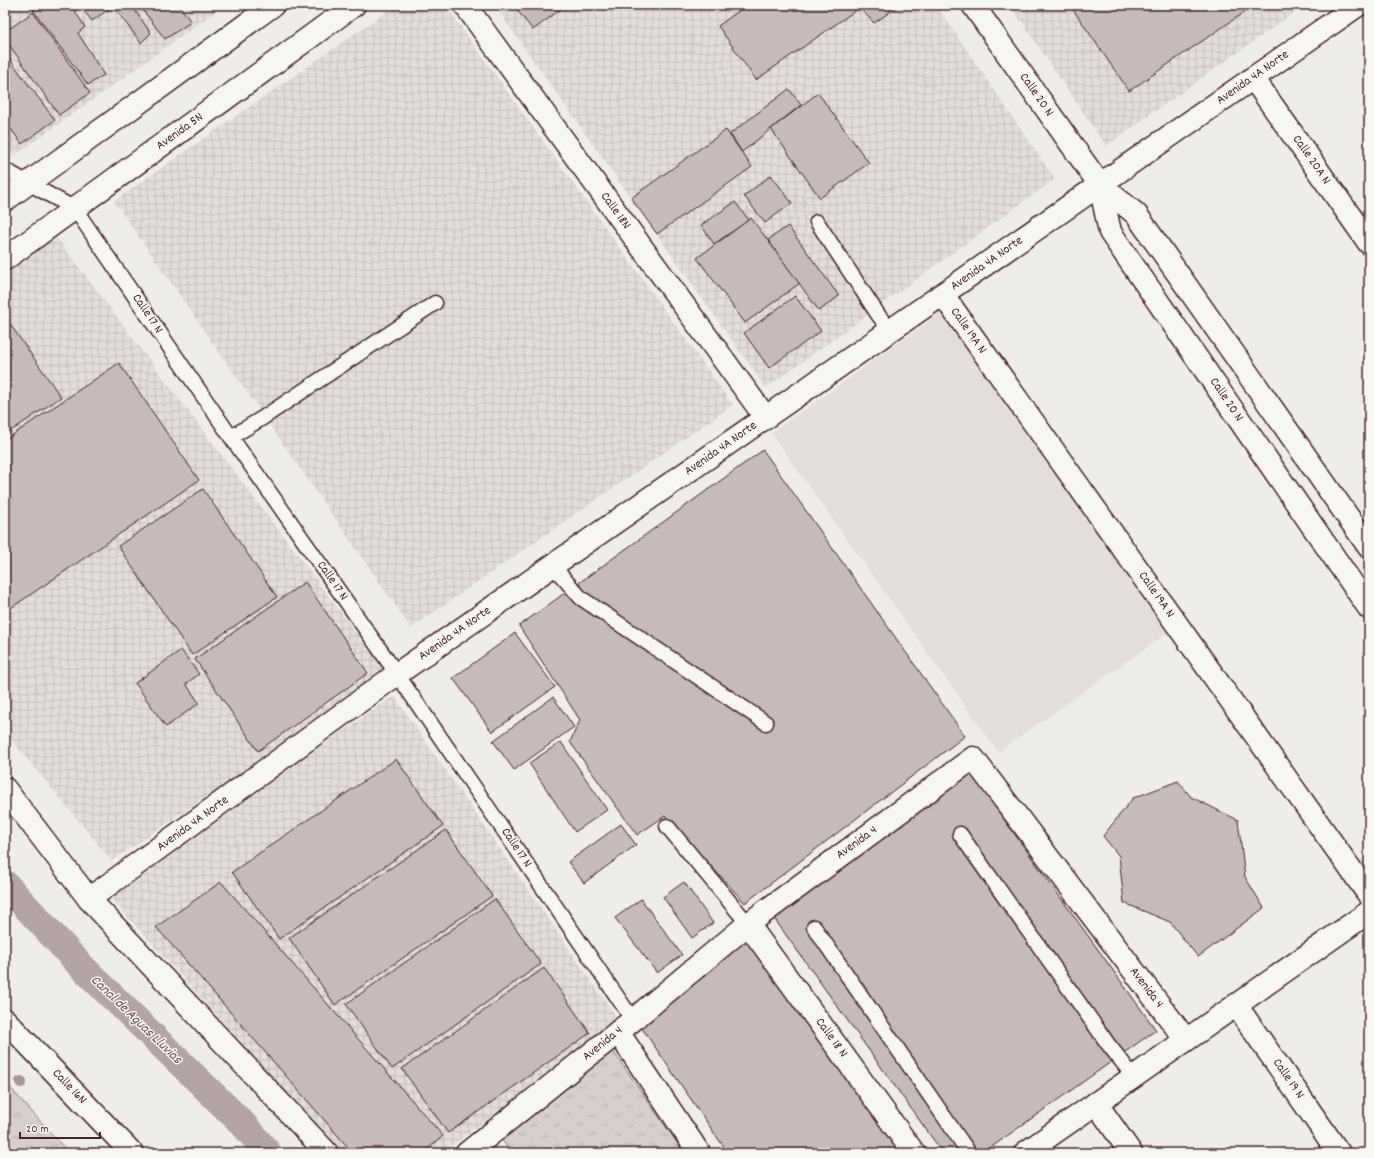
<svg xmlns="http://www.w3.org/2000/svg" width="1374" height="1158" viewBox="0 0 1374 1158" font-family="Dekko,sans-serif">
<style>
.built{fill:#e3dedc}
.industrial{fill:url(#industrial-grid)}
.grass{fill:url(#grass-tufts);stroke:#90777c}
.lines{fill:none;stroke-linecap:round;stroke-linejoin:round}
.canal{stroke:#b4a4a5;stroke-width:28}
.building{fill:#c6babb;stroke:#4a1f2b}
.lane-casing{stroke:#4a1f2b;stroke-width:17}
.street-casing{stroke:#4a1f2b;stroke-width:25}
.lane{stroke:#f6f6f2;stroke-width:14}
.street{stroke:#f6f6f2;stroke-width:22}
.tree{fill:#a89498}
.labels{text-anchor:middle;dominant-baseline:central;stroke-width:3;stroke-linejoin:round;paint-order:stroke}
.street-label{font-size:13px;fill:#4a1f2b;stroke:#f6f6f2}
.water-label{font-size:14px;font-style:italic;fill:#6f4e56;stroke:#f6f6f2}
</style>
<defs>
<pattern id="industrial-grid" width="8" height="8" patternUnits="userSpaceOnUse"><rect width="8" height="8" fill="#e3dedc"/><path d="M0 4h8M4 0v8" fill="none" stroke="#c4bebd"/></pattern>
<pattern id="grass-tufts" width="24" height="20" patternUnits="userSpaceOnUse"><rect width="24" height="20" fill="#d7cfce"/><path d="M3 7l-1-3M5 7V3M7 7l1-3M15 17l-1-3M17 17v-4M19 17l1-3" fill="none" stroke="#bab1b1"/></pattern>
</defs>
<rect width="100%" height="100%" fill="#efedea"/>
<filter id="ink" filterUnits="userSpaceOnUse"><feTurbulence type="fractalNoise" baseFrequency=".025" numOctaves="2"/><feDisplacementMap in="SourceGraphic" scale="8" xChannelSelector="R" yChannelSelector="G"/><feConvolveMatrix kernelMatrix="1 2 1 2 8 2 1 2 1" color-interpolation-filters="sRGB"/></filter>
<g filter="url(#ink)">
<g class="built">
<path d="M948,308L1176,627L998,752L771,433Z"/>
<path d="M1369,855V886L1354,865Z"/>
</g>
<g class="industrial">
<path d="M5,5H225L14,156L5,144Z"/>
<path d="M396,5H445L733,405L411,628L114,201Z"/>
<path d="M494,5H936L1055,179L766,388Z"/>
<path d="M1010,5H1305L1106,146Z"/>
<path d="M54,234L387,673L112,861L5,732V268Z"/>
<path d="M394,696L621,1024L455,1143L444,1153H341L108,895L131,875Z"/>
</g>
<g class="grass">
<path d="M613,1051L684,1153H511L498,1134Z"/>
<path d="M5,1082L69,1153H5Z"/>
</g>
<g class="lines">
<path class="canal" d="M5,884L82,967L244,1125L268,1153"/>
</g>
<g class="building">
<path d="M42,5H71L85,27L78,33L104,75L88,85L33,10Z"/>
<path d="M79,5H131L151,33L141,43L113,6L92,21Z"/>
<path d="M139,5H179L191,22L165,39Z"/>
<path d="M513,5H566L533,30Z"/>
<path d="M747,5H857L859,8L756,80L718,26Z"/>
<path d="M857,5H900L874,23Z"/>
<path d="M1070,5H1255L1129,91Z"/>
<path d="M33,12L90,93L59,115L5,39V32Z"/>
<path d="M5,53L55,120L22,144L5,121Z"/>
<path d="M789,89L801,105L742,152L730,134Z"/>
<path d="M818,93L869,163L820,198L771,129Z"/>
<path d="M726,130L752,167L657,234L631,198Z"/>
<path d="M771,175L792,203L765,223L744,196Z"/>
<path d="M735,202L749,220L714,244L701,225Z"/>
<path d="M751,218L800,283L745,323L697,258Z"/>
<path d="M788,226L839,296L819,311L768,240Z"/>
<path d="M795,296L821,331L769,368L744,333Z"/>
<path d="M5,317L61,397L5,435Z"/>
<path d="M119,363L199,480L5,612V440Z"/>
<path d="M763,450L965,736L745,903L665,816L637,835L570,742L580,720L519,626Z"/>
<path d="M203,489L277,597L192,655L118,546Z"/>
<path d="M305,582L368,673L258,751L195,659Z"/>
<path d="M515,633L555,687L492,732L453,678Z"/>
<path d="M181,650L199,674L186,684L199,703L166,727L135,683Z"/>
<path d="M553,697L574,727L514,770L493,741Z"/>
<path d="M561,742L607,810L575,832L529,763Z"/>
<path d="M396,759L443,826L279,939L232,872Z"/>
<path d="M967,768L1156,1030L983,1153H943L768,910Z"/>
<path d="M1178,781L1191,797L1238,820L1245,877L1264,908L1198,957L1170,922L1124,903L1119,856L1103,836L1133,798Z"/>
<path d="M621,824L636,845L584,883L568,862Z"/>
<path d="M446,830L492,896L335,1005L289,938Z"/>
<path d="M221,882L443,1136L423,1153H353L156,927Z"/>
<path d="M684,882L713,923L692,938L663,897Z"/>
<path d="M495,899L541,964L392,1069L346,1004Z"/>
<path d="M641,899L682,955L657,973L615,918Z"/>
<path d="M745,934L902,1153H728L637,1021Z"/>
<path d="M544,968L590,1033L448,1133L402,1069Z"/>
</g>
<g class="lines">
<defs>
<g id="lane">
<path d="M5,170L75,209L231,437L397,674L633,1020"/>
<path d="M817,222L879,316L891,331"/>
<path d="M231,437L261,419L435,303"/>
<path d="M552,565L581,598L766,723"/>
<path d="M667,826L748,924"/>
<path d="M960,834L1108,1044L1134,1077"/>
<path d="M814,927L969,1153"/>
</g>
<g id="street">
<path d="M465,5L766,418"/>
<path d="M973,5L1100,185L1136,214L1369,547"/>
<path d="M1253,78L1369,243"/>
<path d="M1100,185L1110,232L1369,608"/>
<path d="M5,200L273,5"/>
<path d="M5,259L354,5"/>
<path d="M943,295L1369,895"/>
<path d="M5,789L89,899L327,1153"/>
<path d="M89,899L397,674L1358,5"/>
<path d="M748,924L914,1153"/>
<path d="M1236,1005L1339,1153"/>
<path d="M5,1020L132,1153"/>
<path d="M618,1032L699,1153"/>
<path d="M1096,1103L1131,1153"/>
<path d="M467,1153L633,1020L748,924L973,758L1186,1040"/>
<path d="M1025,1153L1369,912"/>
</g>
</defs>
<use href="#lane" class="lane-casing"/>
<use href="#street" class="street-casing"/>
<use href="#lane" class="lane"/>
<use href="#street" class="street"/>
</g>
<circle class="tree" cx="21" cy="1082" r="6"/>
</g>
<g class="labels">
<g class="street-label">
<text transform="translate(1253 78) rotate(-35)">Avenida 4A Norte</text>
<text transform="translate(1036 95) rotate(55)">Calle 20 N</text>
<text transform="translate(180 132) rotate(-36)">Avenida 5N</text>
<text transform="translate(1311 160) rotate(55)">Calle 20A N</text>
<text transform="translate(615 211) rotate(54)">Calle 18N</text>
<text transform="translate(987 264) rotate(-35)">Avenida 4A Norte</text>
<text transform="translate(147 314) rotate(56)">Calle 17 N</text>
<text transform="translate(968 331) rotate(55)">Calle 19A N</text>
<text transform="translate(1226 400) rotate(56)">Calle 20 N</text>
<text transform="translate(721 449) rotate(-35)">Avenida 4A Norte</text>
<text transform="translate(332 581) rotate(55)">Calle 17 N</text>
<text transform="translate(1156 595) rotate(55)">Calle 19A N</text>
<text transform="translate(455 634) rotate(-35)">Avenida 4A Norte</text>
<text transform="translate(193 824) rotate(-36)">Avenida 4A Norte</text>
<text transform="translate(857 843) rotate(-36)">Avenida 4</text>
<text transform="translate(516 848) rotate(56)">Calle 17 N</text>
<text transform="translate(1146 988) rotate(53)">Avenida 4</text>
<text transform="translate(831 1038) rotate(54)">Calle 18 N</text>
<text transform="translate(603 1044) rotate(-39)">Avenida 4</text>
<text transform="translate(1288 1079) rotate(55)">Calle 19 N</text>
<text transform="translate(69 1087) rotate(46)">Calle 16N</text>
</g>
<g class="water-label">
<text transform="translate(136 1020) rotate(44)">Canal de Aguas Lluvias</text>
</g>
</g>
<rect width="1374" height="1158" fill="none" stroke="#f6f6f2" stroke-width="20"/>
<rect x="10" y="10" width="1354" height="1138" fill="none" stroke="#4a1f2b" stroke-width="1.5" filter="url(#ink)"/>
<path d="M20 1132v6h80v-6" fill="none" stroke="#4a1f2b" stroke-width="2"/>
<text x="26" y="1132" font-size="12" fill="#4a1f2b" stroke="#f6f6f2" stroke-width="3" paint-order="stroke">20 m</text>
</svg>
